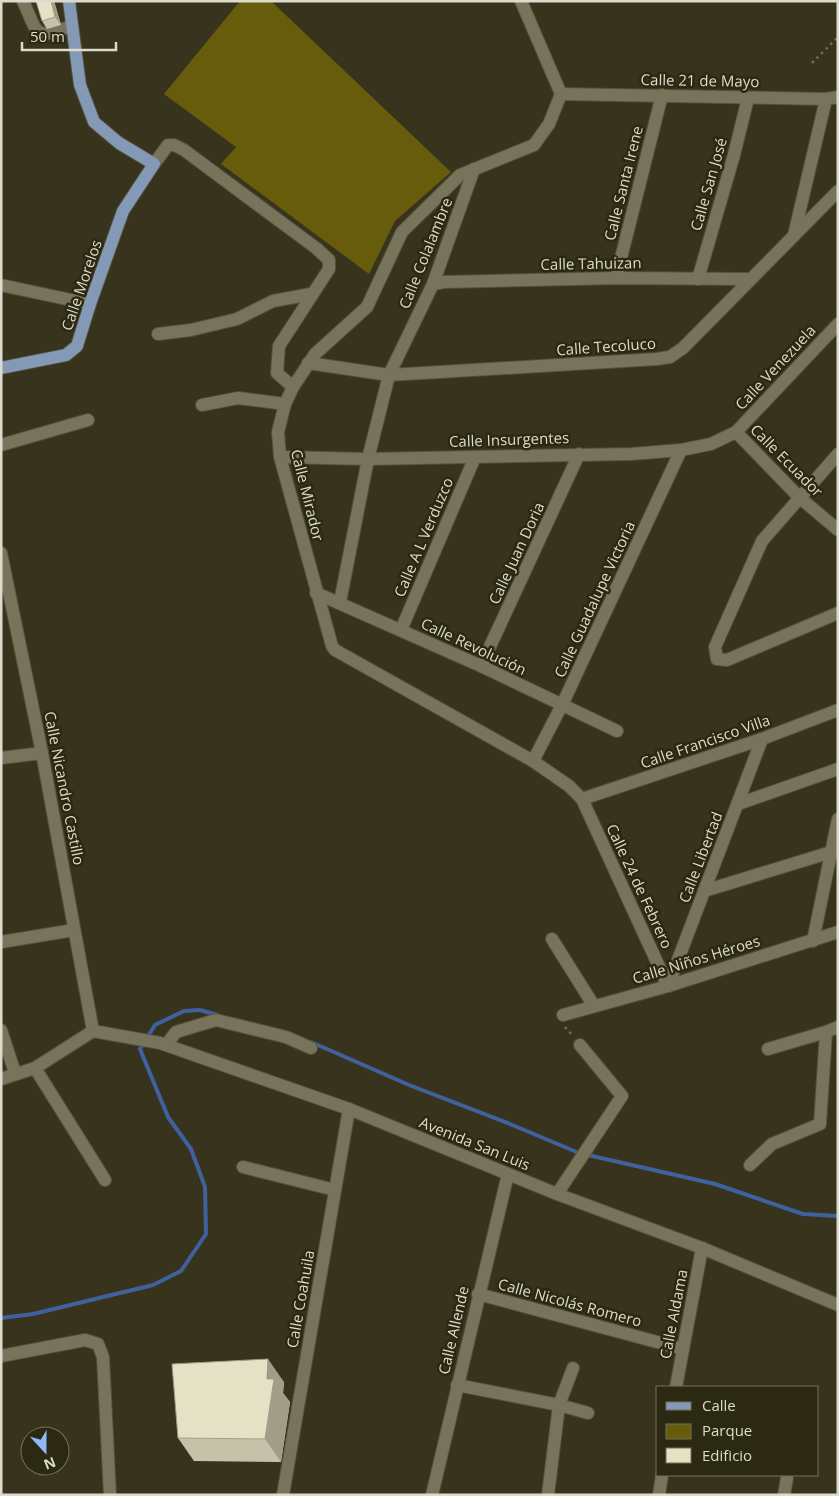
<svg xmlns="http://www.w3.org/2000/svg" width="839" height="1496" viewBox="0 0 839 1496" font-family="'Open Sans',sans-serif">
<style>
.green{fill:#665c0b}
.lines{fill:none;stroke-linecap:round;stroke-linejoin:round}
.stream{stroke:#3f629f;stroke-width:4}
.minor-casing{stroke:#53513c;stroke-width:14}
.major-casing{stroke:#53513c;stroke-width:14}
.path{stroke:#706d59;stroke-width:2.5;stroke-dasharray:2.5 4;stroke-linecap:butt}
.minor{stroke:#78745b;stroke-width:12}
.major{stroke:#8399b5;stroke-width:12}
.wall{fill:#c4c2a9}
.shaded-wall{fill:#a09e89}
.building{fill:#e4e1c4;stroke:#a09e89}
.labels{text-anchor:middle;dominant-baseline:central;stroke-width:5;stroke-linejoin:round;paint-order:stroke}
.street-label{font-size:15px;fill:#dddbcd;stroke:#2c2912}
</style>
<rect width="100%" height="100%" fill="#37331c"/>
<path class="green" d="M240,1H271L451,172L395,221L369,274L221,164L236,147L164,94Z"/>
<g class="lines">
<g class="stream">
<path d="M311,1042L409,1085L510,1124L579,1153L715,1184L803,1214L838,1216"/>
<path d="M1,1318L33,1314L153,1285L181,1271L206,1234L205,1187L191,1149L168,1117L140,1049L155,1025L184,1011L200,1010L218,1015"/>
</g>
<defs>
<g id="minor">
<path d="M23,1C39,36 33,40 72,26"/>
<path d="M521,1L561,94L549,124L534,145L460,175L402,232L367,307L315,354L293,387L285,404L278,432L280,457L332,646L335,650L533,761L569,786L582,799L668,986"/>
<path d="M561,94L826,99L838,97"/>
<path d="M154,164L168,145H174L184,150L316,248L329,260V269L279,346L277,373L293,387"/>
<path d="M794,235L826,99"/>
<path d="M616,278L662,95"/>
<path d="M698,279L734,155L748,98"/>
<path d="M433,284L444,282L616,278L750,279"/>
<path d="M1,285L90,304"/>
<path d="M158,334L191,330L237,319L273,301L311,294"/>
<path d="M308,363L389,375L657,359L670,357L683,348L838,191"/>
<path d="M202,405L238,398L285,404"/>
<path d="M736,432L799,497L838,530"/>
<path d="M1,445L88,420"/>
<path d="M838,454L762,541L715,647L717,659L727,660L838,613"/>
<path d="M280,457L368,459L631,454L681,450L711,444L736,432L838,324"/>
<path d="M1,553L42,753L93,1031"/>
<path d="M316,593L481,666L617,731"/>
<path d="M340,602L368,459L389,375L433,284L474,169"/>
<path d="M401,630L475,457"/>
<path d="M481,666L579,454"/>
<path d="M1,758L42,753"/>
<path d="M533,761L562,705L681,450"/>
<path d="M582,799L762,739L838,710"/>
<path d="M738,804L838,769"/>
<path d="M704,891L838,850"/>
<path d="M552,939L594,1006"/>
<path d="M813,941L838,819"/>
<path d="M1,942L74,930"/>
<path d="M668,986L762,739"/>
<path d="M563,1015L668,986L838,932"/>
<path d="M1,1030L15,1073"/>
<path d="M166,1045L176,1032L216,1020L286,1037L311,1048"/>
<path d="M768,1049L826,1032L838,1027"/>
<path d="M35,1068L105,1180"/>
<path d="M1,1079L35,1068L93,1031L160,1043L349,1109L557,1194L702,1248L838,1305"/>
<path d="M750,1165L772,1144L820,1124L826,1032"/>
<path d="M243,1167L335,1190"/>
<path d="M557,1194L622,1096L580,1045"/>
<path d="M478,1294L683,1349"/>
<path d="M1,1356L85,1340L98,1344L103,1357L110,1495"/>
<path d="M457,1385L559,1405L588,1413"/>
<path d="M676,1387L702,1248"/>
<path d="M283,1495L349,1109"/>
<path d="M432,1495L508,1174"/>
<path d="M548,1495L559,1405L573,1368"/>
<path d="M659,1495L662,1475"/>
<path d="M784,1495L787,1478"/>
</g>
<path id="major" d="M1,368L66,355L77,346L90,304L123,211L154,164L119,143L94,122L80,85L69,1"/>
</defs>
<use href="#minor" class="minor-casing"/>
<use href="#major" class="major-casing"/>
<g class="path">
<path d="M812,63L838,37"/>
<path d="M565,1027L573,1036"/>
</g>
<use href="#minor" class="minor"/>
<use href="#major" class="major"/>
</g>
<g class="wall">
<path d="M54,1L61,25L47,29L42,21Z"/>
<path d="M284,1382L283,1393L290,1402L281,1462L194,1461L178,1438Z"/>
</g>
<g class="shaded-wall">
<path d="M51,1H54L61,25L55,17Z"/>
<path d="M268,1359L284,1382L283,1393L290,1402L281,1462L265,1439Z"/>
</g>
<g class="building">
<path d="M36,1H51L55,17L42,21Z"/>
<path d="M268,1359L267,1379H274L265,1439L178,1438L172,1364Z"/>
</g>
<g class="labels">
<g class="street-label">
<text transform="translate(700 80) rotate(1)">Calle 21 de Mayo</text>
<text transform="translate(623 183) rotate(-76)">Calle Santa Irene</text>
<text transform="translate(708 184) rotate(-74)">Calle San José</text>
<text transform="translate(425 253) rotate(-68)">Calle Colalambre</text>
<text transform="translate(591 263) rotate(-1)">Calle Tahuizan</text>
<text transform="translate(81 285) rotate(-71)">Calle Morelos</text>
<text transform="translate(606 346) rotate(-4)">Calle Tecoluco</text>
<text transform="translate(775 367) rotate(-47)">Calle Venezuela</text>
<text transform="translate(509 439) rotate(-2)">Calle Insurgentes</text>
<text transform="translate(787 460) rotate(45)">Calle Ecuador</text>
<text transform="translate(308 495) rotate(76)">Calle Mirador</text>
<text transform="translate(423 537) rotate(-67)">Calle A L Verduzco</text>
<text transform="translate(516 553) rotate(-65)">Calle Juan Doria</text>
<text transform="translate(594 599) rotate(-65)">Calle Guadalupe Victoria</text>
<text transform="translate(474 646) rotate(25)">Calle Revolución</text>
<text transform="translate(705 741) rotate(-19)">Calle Francisco Villa</text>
<text transform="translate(65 788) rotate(79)">Calle Nicandro Castillo</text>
<text transform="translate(700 857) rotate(-69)">Calle Libertad</text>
<text transform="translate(640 886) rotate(65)">Calle 24 de Febrero</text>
<text transform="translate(696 959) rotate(-17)">Calle Niños Héroes</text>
<text transform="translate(475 1143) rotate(22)">Avenida San Luis</text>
<text transform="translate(300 1299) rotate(-80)">Calle Coahuila</text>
<text transform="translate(570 1302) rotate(15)">Calle Nicolás Romero</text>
<text transform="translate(673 1314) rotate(-79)">Calle Aldama</text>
<text transform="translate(453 1330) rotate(-77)">Calle Allende</text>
</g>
</g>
<rect width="839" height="1496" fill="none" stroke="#dddbcd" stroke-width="5"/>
<rect x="656" y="1386" width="162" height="90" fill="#2c2912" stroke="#73705d"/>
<rect x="666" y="1402" width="25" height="8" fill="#8399b5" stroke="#73705d"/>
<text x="702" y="1411" font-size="15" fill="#dddbcd">Calle</text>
<rect x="666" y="1424" width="25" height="15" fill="#665c0b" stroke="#73705d"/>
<text x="702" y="1436" font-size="15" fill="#dddbcd">Parque</text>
<rect x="666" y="1448" width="25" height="15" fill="#e4e1c4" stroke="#73705d"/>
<text x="702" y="1461" font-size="15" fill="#dddbcd">Edificio</text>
<g transform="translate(45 1451) rotate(159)"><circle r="24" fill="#2c2912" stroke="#73705d"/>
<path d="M0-4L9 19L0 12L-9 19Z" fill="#8fb8fd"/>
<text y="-8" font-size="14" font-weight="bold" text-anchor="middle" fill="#dddbcd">N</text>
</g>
<path d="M22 42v8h94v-8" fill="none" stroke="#dddbcd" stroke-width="2.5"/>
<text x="30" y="42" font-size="15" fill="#dddbcd" stroke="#2c2912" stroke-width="4" paint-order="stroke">50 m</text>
</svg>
